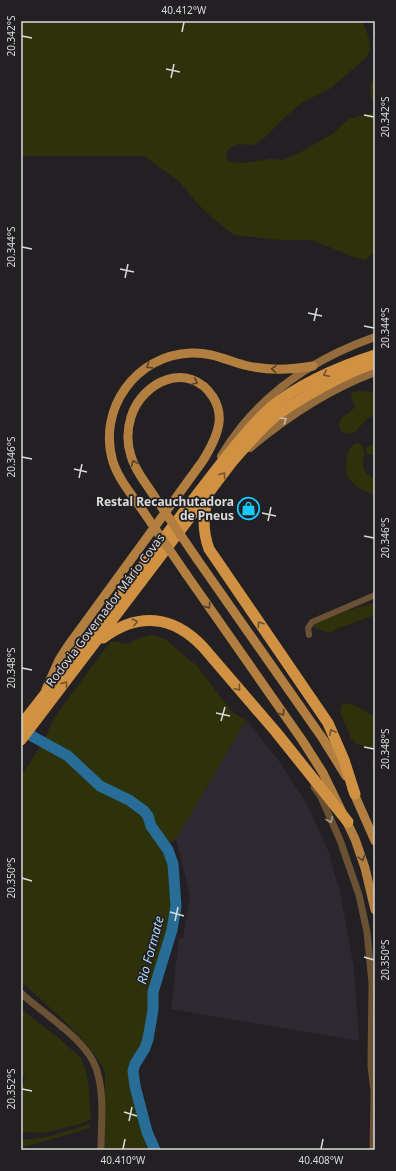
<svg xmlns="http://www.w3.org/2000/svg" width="396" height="1171" viewBox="0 0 396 1171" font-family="'Noto Sans',sans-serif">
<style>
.built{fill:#2e2930}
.green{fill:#2e320a}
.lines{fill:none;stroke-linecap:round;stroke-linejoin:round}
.river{stroke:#286d98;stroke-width:11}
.minor{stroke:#6a5134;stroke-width:6}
.tertiary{stroke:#6a5134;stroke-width:7}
.secondary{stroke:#936b3c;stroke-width:8}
.primary{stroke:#b37f40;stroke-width:9}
.motorway{stroke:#d09143;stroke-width:11}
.primary-bridge{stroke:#b37f40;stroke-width:9}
.oneway{stroke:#55412d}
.oneway2{stroke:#705331}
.oneway3{stroke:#c9beb3}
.oneway4{stroke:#a89c90}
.ticks{fill:none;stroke:#dbdadb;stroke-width:1.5}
.labels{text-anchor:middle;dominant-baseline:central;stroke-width:3.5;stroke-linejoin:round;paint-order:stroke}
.poi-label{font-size:12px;font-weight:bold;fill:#dbdadb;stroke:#222023;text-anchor:end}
.street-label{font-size:12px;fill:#dbdadb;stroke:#222023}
.water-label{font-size:13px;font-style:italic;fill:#a9d2f0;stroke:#222023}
.neatline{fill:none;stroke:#dbdadb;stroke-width:1.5}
.ticks-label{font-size:10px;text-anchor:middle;fill:#dbdadb}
</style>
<rect width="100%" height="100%" fill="#222023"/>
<path class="built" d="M246,720L279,761L308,806L329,853L335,876L339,887L354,968L359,1041L171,1009L179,938H183L190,896L176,839Z"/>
<g class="green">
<path d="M21,21H362C367,33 374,44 367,57L331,88L303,102L286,116L264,138L254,145L238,144L229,149L226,153L227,159L231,162L243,163L271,159L283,160L301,152L332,134L349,119L374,112V108L370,92L371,82L375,79V251L365,260L356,258L312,240H281L234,235L208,214L195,201L180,182L144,156H21Z"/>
<path d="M358,391L375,392V416C361,415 359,442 341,431C335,414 350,417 355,406L351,396L352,393Z"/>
<path d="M357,443C375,449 350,470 375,478V494C356,490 342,478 347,457C348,450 350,447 357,443Z"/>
<path d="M375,445V454L367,455L366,448L369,446Z"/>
<path d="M375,603V615L336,629L330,633L314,628V624L349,610Z"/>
<path d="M154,635L165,639L197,666L232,712L246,720L176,839L165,846L173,864L176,911L170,936L153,992V1010L145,1048L135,1064L133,1071L135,1086L147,1132L155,1150H105V1071C85,1035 50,1009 21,981V776L43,743L54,718L111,641L128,644L139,638Z"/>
<path d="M342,703L354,705L375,716V776L372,765L375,752L372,748L357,744L351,738L340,712Z"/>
<path d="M21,1009L56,1036L81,1058L87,1075L89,1092L91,1119L80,1124L43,1133L21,1132V1091L25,1078L23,1074L21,1073Z"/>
<path d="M90,1124V1128L21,1148V1140L47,1137Z"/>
</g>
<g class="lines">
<path class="river" d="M21,730L68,756L100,786L129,800L144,811L148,816L151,826L168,850L173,864L176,906L172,930L153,992V1010L148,1039L145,1048L135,1064L133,1071L135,1086L147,1132L155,1150"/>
<path class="minor" d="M309,635L308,628L312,622L375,595"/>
<g class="tertiary">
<path d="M314,787L321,797L340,840L359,895L367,932L372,983L371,1066L374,1091L373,1150"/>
<path d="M21,993C43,1014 86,1039 96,1068C105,1093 101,1124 101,1150"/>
</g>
<g class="secondary">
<path d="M250,448C288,416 327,390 375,372"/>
<path d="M221,456C227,446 234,436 242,426C276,384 324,355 375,337"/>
</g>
<g class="primary">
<path d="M143,511C132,495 119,480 113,462C97,409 136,355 191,353C210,352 226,360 244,365C267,371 290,370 313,366"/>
<path d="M197,559L323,739L346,776"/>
<path d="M186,574L302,740L323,773L355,839L365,868L375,910"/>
<path d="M46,689L59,660L68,646L202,462C209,451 217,437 219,423C220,414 218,405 213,397C189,360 142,381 131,417C127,430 127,444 131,456C135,471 146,483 154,496"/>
<path d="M352,789L375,841"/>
</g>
<g class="motorway">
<path d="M208,499C202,516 203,532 209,549L328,723L344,760L355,794"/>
<path d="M103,638C138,612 173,615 203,647L276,732L348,822"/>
<path d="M21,725C71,661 121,596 170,530C190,504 210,477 231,451C243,436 256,421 270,408C300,383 338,367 375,355"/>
<path d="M21,740L232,462C246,446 260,429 277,415C287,408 298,401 308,395C330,382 351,371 375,363"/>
</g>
<g class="primary-bridge">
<path d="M154,496L197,559"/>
<path d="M143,511L186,574"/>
</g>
</g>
<defs><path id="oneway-chevron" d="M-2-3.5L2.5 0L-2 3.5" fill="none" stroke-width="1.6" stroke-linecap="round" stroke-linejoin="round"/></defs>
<g class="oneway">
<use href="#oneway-chevron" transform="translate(149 366) rotate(148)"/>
<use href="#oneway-chevron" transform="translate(274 369) rotate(-178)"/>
<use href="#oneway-chevron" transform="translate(195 382) rotate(25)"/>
<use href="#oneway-chevron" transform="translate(134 463) rotate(-114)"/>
<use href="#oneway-chevron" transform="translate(208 606) rotate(55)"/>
<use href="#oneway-chevron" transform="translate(282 713) rotate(55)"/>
<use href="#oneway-chevron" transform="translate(362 858) rotate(72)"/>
</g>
<g class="oneway2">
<use href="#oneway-chevron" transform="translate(326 374) rotate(154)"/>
<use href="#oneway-chevron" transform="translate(223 475) rotate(-54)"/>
<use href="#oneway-chevron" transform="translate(135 622) rotate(-14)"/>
<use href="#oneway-chevron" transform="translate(260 624) rotate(-124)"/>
<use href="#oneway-chevron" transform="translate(65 684) rotate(-53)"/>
<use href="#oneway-chevron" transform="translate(238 688) rotate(49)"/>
<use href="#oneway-chevron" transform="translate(332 732) rotate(-117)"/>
</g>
<use class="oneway3" href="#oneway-chevron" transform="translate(284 420) rotate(-34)"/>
<use class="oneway4" href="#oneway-chevron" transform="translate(330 820) rotate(66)"/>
<path class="ticks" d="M182,32L184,22M22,36L32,38M166,69L180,72M171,78L174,64M364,115L374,117M22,247L32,249M120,269L134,272M125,278L128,264M308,313L322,316M314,321L317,308M364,326L374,328M22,457L32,459M74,469L87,472M79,478L82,464M262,513L276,516M268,521L271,507M364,536L374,538M22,668L32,670M216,713L230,716M221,721L225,707M364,747L374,749M22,878L32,881M170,912L184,916M175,921L178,907M364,957L374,960M22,1089L32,1091M124,1112L137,1116M129,1121L132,1107M123,1149L125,1139M321,1149L323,1139"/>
<defs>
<symbol id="shop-ring" viewBox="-11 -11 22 22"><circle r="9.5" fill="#222023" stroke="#17cafb" stroke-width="1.5"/><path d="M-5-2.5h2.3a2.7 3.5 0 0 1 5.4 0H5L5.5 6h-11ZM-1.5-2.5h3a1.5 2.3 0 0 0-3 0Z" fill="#17cafb"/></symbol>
</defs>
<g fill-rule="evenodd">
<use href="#shop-ring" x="236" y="496" width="25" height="25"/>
</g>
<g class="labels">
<g class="poi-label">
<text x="234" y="501">Restal Recauchutadora<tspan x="234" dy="14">de Pneus</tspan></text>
</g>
<g class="street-label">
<text transform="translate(105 610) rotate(-53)">Rodovia Governador Mário Covas</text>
</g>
<g class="water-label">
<text transform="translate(150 950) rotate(-75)">Rio Formate</text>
</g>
</g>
<rect width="396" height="1171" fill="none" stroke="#222023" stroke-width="44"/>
<rect x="22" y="22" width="352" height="1127" class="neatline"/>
<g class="ticks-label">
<text x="184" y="14">40.412°W</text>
<text transform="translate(11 36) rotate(-90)" y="4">20.342°S</text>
<text transform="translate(385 117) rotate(-90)" y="4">20.342°S</text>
<text transform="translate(11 247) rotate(-90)" y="4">20.344°S</text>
<text transform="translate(385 328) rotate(-90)" y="4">20.344°S</text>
<text transform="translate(11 457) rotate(-90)" y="4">20.346°S</text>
<text transform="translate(385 538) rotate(-90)" y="4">20.346°S</text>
<text transform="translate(11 668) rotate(-90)" y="4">20.348°S</text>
<text transform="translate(385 749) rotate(-90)" y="4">20.348°S</text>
<text transform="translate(11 878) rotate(-90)" y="4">20.350°S</text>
<text transform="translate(385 960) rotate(-90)" y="4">20.350°S</text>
<text transform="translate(11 1089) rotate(-90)" y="4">20.352°S</text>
<text x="123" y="1164">40.410°W</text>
<text x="321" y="1164">40.408°W</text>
</g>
</svg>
